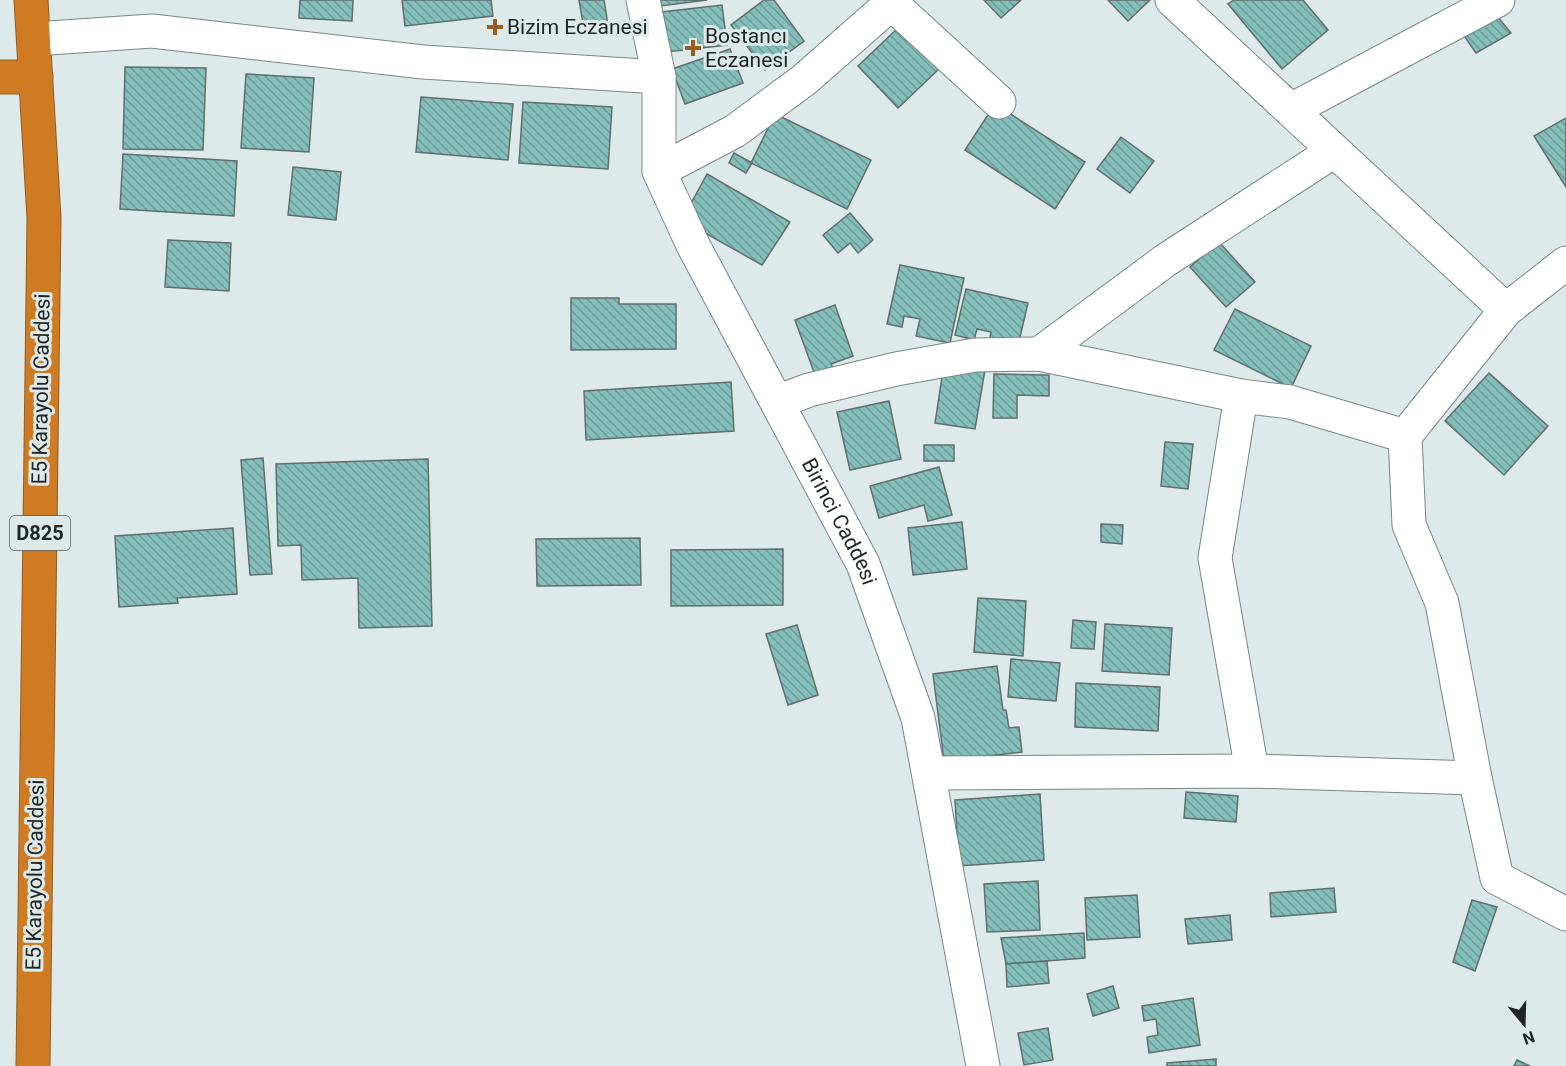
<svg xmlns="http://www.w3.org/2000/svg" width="1566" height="1066" viewBox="0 0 1566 1066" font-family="Roboto,sans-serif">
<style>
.building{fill:url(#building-back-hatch);stroke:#626e6d;stroke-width:1.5}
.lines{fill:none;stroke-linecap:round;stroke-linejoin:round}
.minor-casing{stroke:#7a8685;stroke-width:35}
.highway-casing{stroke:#915d23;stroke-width:35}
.minor{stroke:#fff;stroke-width:33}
.highway{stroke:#cf7b23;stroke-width:33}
.poi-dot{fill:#9a5d21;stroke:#ddeae9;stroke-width:2}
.labels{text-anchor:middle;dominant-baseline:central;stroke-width:6;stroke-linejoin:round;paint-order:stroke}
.shield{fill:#ddeae9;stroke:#585f5f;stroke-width:1.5}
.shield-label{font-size:20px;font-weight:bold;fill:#1f2424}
.poi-label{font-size:21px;fill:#1f2424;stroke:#ddeae9;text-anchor:start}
.street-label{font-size:21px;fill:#1f2424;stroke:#ddeae9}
</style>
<defs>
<pattern id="building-back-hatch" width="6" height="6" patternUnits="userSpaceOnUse" patternTransform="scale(1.5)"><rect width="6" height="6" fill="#84bfba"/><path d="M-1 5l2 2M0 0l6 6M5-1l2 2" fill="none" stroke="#6b9b97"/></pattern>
</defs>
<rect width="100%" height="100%" fill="#ddeae9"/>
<g class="building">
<path d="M300,0H353L352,21L299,18Z"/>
<path d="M402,0H491L493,16L405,26Z"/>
<path d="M579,0H604L609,31L585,35Z"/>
<path d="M659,0H707L660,6Z"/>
<path d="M764,0H774L804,41L765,70L731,25Z"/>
<path d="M984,0H1021L1001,18Z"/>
<path d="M1108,0H1150L1128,21Z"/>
<path d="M1234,0H1303L1328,30L1282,69L1228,4Z"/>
<path d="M722,5L727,45L667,52L662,12Z"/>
<path d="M1492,10L1511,33L1476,53L1460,30Z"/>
<path d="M900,26L940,68L898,108L858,66Z"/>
<path d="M730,49L743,83L685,104L672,69Z"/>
<path d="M125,67L206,68L203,150L123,149Z"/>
<path d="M246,74L314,78L309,152L241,148Z"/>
<path d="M421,97L513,104L508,160L416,152Z"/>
<path d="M523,102L612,107L608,169L519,163Z"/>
<path d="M995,104L1085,162L1055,209L965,150Z"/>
<path d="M775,114L871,160L847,209L751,163Z"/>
<path d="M1566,118V187L1534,136Z"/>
<path d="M1121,137L1154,161L1130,193L1097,169Z"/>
<path d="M734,153L752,163L746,173L729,163Z"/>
<path d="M123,154L237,161L234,216L120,209Z"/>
<path d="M293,167L341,172L336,220L288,215Z"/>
<path d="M707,174L790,222L762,265L682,220Z"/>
<path d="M850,213L873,240L858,253L850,243L838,253L823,235Z"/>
<path d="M168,240L231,243L229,291L165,287Z"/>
<path d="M1219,242L1255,282L1226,307L1190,267Z"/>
<path d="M900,265L964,278L950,343L916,336L920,319L904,316L902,327L887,324Z"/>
<path d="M966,289L1028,303L1016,354L988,347L991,332L977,329L974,340L955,335Z"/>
<path d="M571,298H619V304H676V349L571,350Z"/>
<path d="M835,305L853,356L831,364L833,368L815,375L795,320Z"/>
<path d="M1235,309L1311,346L1291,388L1214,350Z"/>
<path d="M944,364L985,370L975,429L935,423Z"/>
<path d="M1489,373L1548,426L1504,475L1445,421Z"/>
<path d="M994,374L1049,375V396L1017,395V418H993Z"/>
<path d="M731,382L734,431L586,440L584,391Z"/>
<path d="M889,401L901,459L850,470L837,412Z"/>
<path d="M1165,442L1193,444L1188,489L1161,486Z"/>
<rect x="924" y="445" width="30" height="16"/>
<path d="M263,458L272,574L250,575L241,460Z"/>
<path d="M428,459L432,626L359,628L358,578L302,580L301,545L278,546L276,464Z"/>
<path d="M939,467L952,515L928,521L924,505L879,518L870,486Z"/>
<path d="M962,522L967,569L913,575L908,528Z"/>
<path d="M1101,524L1123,525L1122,544L1101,542Z"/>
<path d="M233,528L237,594L177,598L178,603L119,607L115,536Z"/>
<path d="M640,538L641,585L537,586L536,539Z"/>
<path d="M783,549V605L671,606V550Z"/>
<path d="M978,598L1026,601L1023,656L974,652Z"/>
<path d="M1073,620L1096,622L1094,649L1071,648Z"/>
<path d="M1105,624L1172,628L1169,675L1102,671Z"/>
<path d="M797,625L818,695L788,705L766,634Z"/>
<path d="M1011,659L1060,663L1056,701L1008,697Z"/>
<path d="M997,666L1003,710H1006L1009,728L1019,727L1022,752L944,761L933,674Z"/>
<path d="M1076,683L1160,687L1158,731L1075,727Z"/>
<path d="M1186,792L1238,796L1236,822L1184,818Z"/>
<path d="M1040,794L1044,860L959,866L955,800Z"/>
<path d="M1038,881L1040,930L987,932L984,884Z"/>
<path d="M1334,888L1336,912L1271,917L1270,893Z"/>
<path d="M1137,895L1140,937L1087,940L1085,898Z"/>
<path d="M1472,900L1497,907L1475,971L1453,962Z"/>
<path d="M1230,915L1232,940L1188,944L1185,919Z"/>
<path d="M1084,933L1085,958L1006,964L1001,938Z"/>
<path d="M1047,961L1049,983L1007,987L1006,964Z"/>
<path d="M1113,986L1119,1008L1093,1016L1087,994Z"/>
<path d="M1193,998L1200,1045L1149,1053L1147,1037L1158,1035L1156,1019L1144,1021L1142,1006Z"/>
<path d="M1048,1028L1053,1060L1024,1065L1018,1033Z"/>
<path d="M1216,1059V1066H1167V1063Z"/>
<path d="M1517,1060L1530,1066H1514Z"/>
</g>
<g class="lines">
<defs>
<g id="minor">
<path id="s1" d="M643,0L659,77V171L693,245L863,564L918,718L983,1066"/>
<path d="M1172,0L1506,310"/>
<path d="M891,3L999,102"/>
<path d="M34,39L152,31L423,62L659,77"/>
<path d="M1291,110L1498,0"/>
<path d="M659,171L735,131L804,80L895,0"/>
<path d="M1039,354L1166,260L1334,151"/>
<path d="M1241,396L1215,558L1252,771"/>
<path d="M777,402L809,390L896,369L975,355L1039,354L1241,396L1290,402L1405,436L1506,310L1566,263"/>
<path d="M1405,436L1409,525L1442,603L1475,778L1497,878L1566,914"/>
<path d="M929,773L1252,771L1475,778"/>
</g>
<g id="highway">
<path d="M31,0L44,218L33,1066"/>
<path d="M0,77H36"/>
</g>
</defs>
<use href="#minor" class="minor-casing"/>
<use href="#highway" class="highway-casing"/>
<use href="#minor" class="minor"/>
<use href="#highway" class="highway"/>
</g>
<g class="poi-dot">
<path d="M492 18h6v6h6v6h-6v6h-6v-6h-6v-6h6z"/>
<path d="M690 39h6v6h6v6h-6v6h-6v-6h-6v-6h6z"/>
</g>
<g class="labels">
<rect class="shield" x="10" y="516" width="60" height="34" rx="4.5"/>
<g class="shield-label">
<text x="40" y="533">D825</text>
</g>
<g class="poi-label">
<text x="507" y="27">Bizim Eczanesi</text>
<text x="705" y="36">Bostancı<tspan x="705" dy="24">Eczanesi</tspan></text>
</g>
<g class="street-label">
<text transform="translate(41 389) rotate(-89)">E5 Karayolu Caddesi</text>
<text stroke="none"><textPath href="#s1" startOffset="567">Birinci Caddesi</textPath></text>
<text transform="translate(35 875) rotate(-89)">E5 Karayolu Caddesi</text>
</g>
</g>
<g transform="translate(1524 1024) rotate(161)" stroke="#ddeae9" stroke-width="4.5" paint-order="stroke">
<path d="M0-4.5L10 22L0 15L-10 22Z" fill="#1f2424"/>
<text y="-9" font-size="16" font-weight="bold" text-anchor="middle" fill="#1f2424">N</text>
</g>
</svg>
